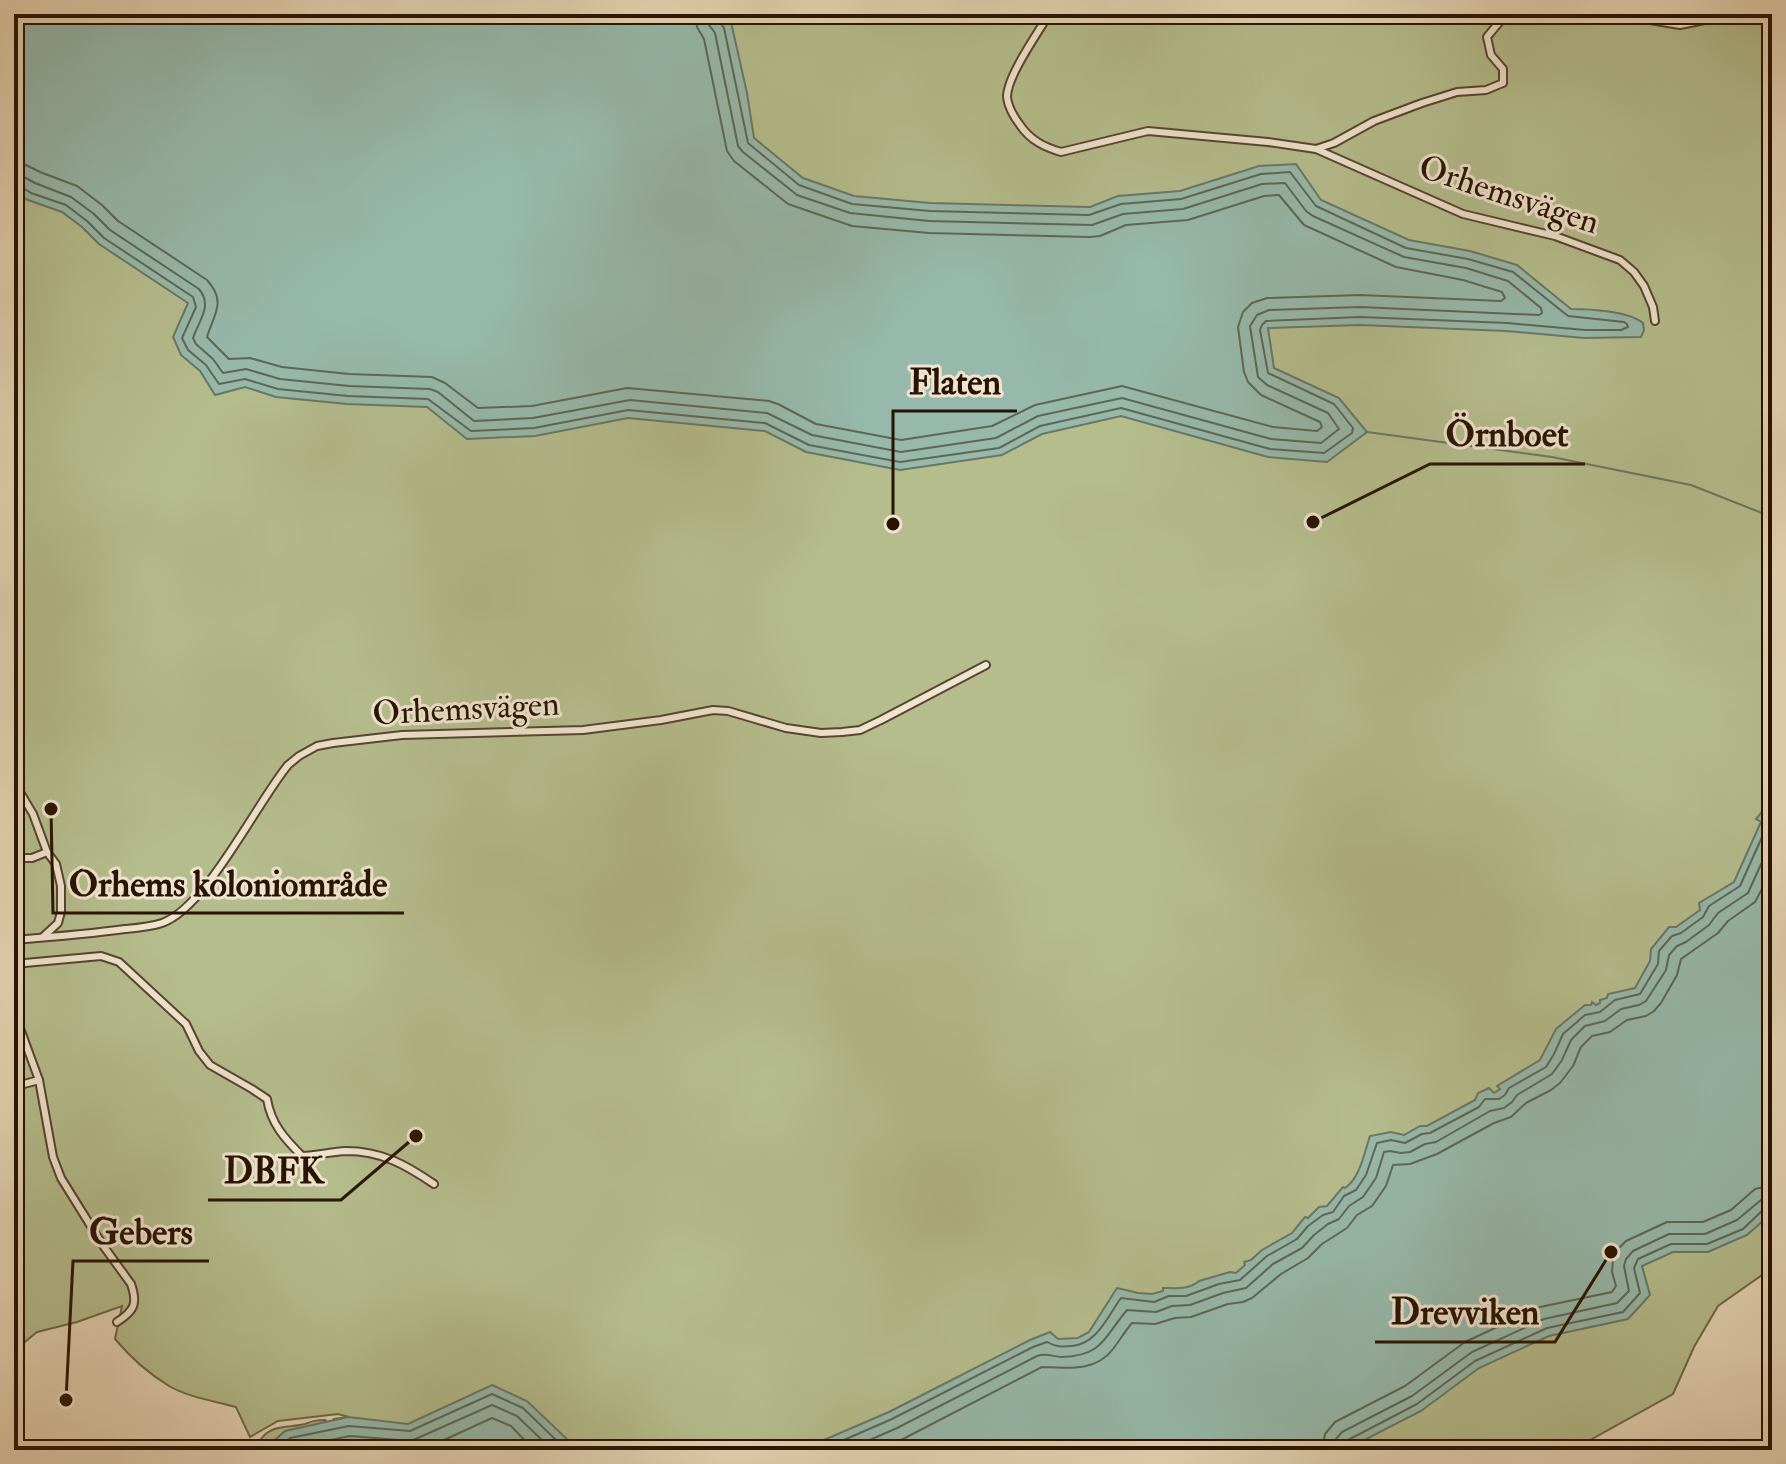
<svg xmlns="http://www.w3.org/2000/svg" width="1786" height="1464" viewBox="0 0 1786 1464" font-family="'IM FELL Double Pica',serif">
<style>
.green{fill:#b5bd8d;stroke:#6e6848;stroke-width:2}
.water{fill:#96b9ab;stroke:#6a7767;stroke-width:2}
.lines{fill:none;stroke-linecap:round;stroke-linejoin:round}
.shore{stroke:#5f6656;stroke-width:2}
.stream{stroke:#6a7767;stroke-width:2}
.minor-casing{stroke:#58442f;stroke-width:10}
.minor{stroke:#efe4cf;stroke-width:6}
.labels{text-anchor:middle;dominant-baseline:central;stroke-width:6;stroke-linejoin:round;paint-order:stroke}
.street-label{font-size:34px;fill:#281302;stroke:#efe4cf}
.leader{fill:none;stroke:#281302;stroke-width:3}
.callout-dot{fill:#281302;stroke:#efe4cf;stroke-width:3}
.callout-label{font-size:36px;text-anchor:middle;font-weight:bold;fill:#281302;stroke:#efe4cf;stroke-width:6;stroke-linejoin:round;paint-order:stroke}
</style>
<rect width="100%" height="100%" fill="#e6d5b5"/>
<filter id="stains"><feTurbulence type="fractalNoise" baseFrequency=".0025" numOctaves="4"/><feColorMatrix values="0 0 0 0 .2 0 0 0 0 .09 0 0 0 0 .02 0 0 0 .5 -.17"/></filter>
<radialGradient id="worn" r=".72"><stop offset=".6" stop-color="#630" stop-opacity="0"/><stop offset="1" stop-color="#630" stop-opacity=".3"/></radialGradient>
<path class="green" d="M14,14H1772V1268L1718,1306L1694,1347L1673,1394L1572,1450H261V1439C272,1424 289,1428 305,1424C313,1421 316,1420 325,1420L330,1425L334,1419L349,1417L338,1414L278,1421L250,1437L236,1407C214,1401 188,1397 169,1386C148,1373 130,1357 115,1339L122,1306L77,1322L37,1332L14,1351Z"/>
<g class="water">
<path d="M14,14H721L731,22L747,93L754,138L803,178L854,196L930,203L1090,207L1118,196L1180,191L1259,166L1296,164L1321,200L1409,240L1470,251L1517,265L1571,309C1590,309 1628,311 1643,323L1644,330L1641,337L1584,338L1506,331L1360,325L1268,328L1274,368L1339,398L1367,432L1327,462L1268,457L1121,416L1042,434L1002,455L900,470L806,452L765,431L628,418L535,436L467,439L427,407L347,404L276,397L245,387L215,395L200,371L181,355L173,337L188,303L99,244L82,227L62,212L28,200L14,192Z"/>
<path d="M1772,805V1213L1747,1235L1708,1252H1673L1642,1266L1650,1295L1628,1319L1549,1336L1479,1368L1421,1411L1345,1450H806L812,1445L889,1412L1030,1340L1050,1332L1058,1339L1078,1338L1089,1332L1117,1288L1138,1293L1152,1294L1163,1291V1288C1176,1288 1189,1290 1199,1281L1230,1272L1236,1273L1245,1265L1244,1262L1251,1260L1262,1250L1292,1233L1305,1217L1308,1218L1319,1207L1327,1206L1343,1187L1345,1188C1360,1178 1364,1154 1370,1136L1391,1132L1404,1135L1420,1126H1427L1475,1100L1478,1093L1489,1088L1494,1093L1500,1089L1497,1086L1540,1060L1556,1029L1585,1005H1591L1592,1002L1596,1005L1600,1003V1000L1607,998L1608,994L1635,988L1650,961L1651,949L1669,927H1676L1700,910L1699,903L1734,882L1761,822L1756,819L1767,806Z"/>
<path d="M492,1385L527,1401L570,1442L561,1450H257L267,1447L285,1431L348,1417L408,1424Z"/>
</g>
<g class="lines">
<g class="shore">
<path d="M14,163L26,165L40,172L77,186L102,205L118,221L207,280C227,302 214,314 207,337L229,359L250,358L282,367L349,374L432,377L445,383L478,408L532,406L627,388L769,401L778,404L816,424L901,440L992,426L1035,405L1122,386L1273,427L1317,431L1322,427L1320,422L1261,395L1248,382L1244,372L1238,327L1243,312L1252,303L1267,298L1360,295L1501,301L1505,298L1502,292L1463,280L1396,267L1304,225L1279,195L1264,196L1188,220L1126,225L1100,236L1090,237L929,233L852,226L788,204L734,161L727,151L704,39L697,27L695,14"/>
<path d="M14,175L24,177L35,183L71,197L94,214L110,230L199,289C213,306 199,320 193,338L196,344L213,359L223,373L246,369L280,379L349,386L430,389L438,392L474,421L533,418L630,400L767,413L812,435L901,452L996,438L1038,416L1122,398L1271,439L1321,443L1339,429L1328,413L1267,385L1258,377L1250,326L1257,315L1269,310L1360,307L1539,315L1542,313L1541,308L1508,281L1466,268L1404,257L1313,216L1306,211L1285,183L1262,184L1183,209L1123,214L1092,225L929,221L850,213L797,195L743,152L738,146L715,33L709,25L707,14"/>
<path d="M14,185L20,186L31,193L66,205L87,221L104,238L193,297L196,307L182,338L188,350L206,365L219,384L245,379L278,389L348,396L428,399L471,431L534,428L628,410L765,423L809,445L900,462L999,448L1040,426L1121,408L1270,449L1324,453L1352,433L1353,428L1334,404L1268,373L1260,330L1262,325L1266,321L1360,317L1507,323L1585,330H1621L1628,327L1627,324L1624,322L1568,316L1513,272L1468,259L1406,248L1363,228L1316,206L1290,172L1261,174L1181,199L1121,204L1089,215L930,211L852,204L799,185L748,143L724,28L718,20L717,14"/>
<path d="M276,1450L290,1438L349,1426L410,1431L492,1394L523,1408L556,1440V1450"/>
<path d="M291,1450L295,1447L350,1436L411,1441L492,1405L517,1416L545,1443L546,1450"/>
<path d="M422,1450L492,1418L511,1426L534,1450"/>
<path d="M821,1450L892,1419L1033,1347L1047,1342C1056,1347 1062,1347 1072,1346C1097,1344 1108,1316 1121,1298L1154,1302L1169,1296H1186L1219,1284L1240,1280L1267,1256L1297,1239L1308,1226L1323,1215L1333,1212L1344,1196L1356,1190L1366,1175L1377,1143L1391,1140L1405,1143L1422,1134L1430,1133L1479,1107L1485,1099H1499L1505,1095L1509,1088L1546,1067L1554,1054L1563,1034L1585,1015L1600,1012L1615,1000L1640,994L1658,964L1659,951L1672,936L1681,933L1703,917L1709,906L1740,886L1767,826L1768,818L1772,813"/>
<path d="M847,1450L897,1428L1037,1356C1047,1352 1052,1357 1062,1357C1103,1356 1104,1337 1127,1310L1156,1312L1172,1306L1190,1305L1223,1293L1246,1288L1273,1264L1302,1248L1314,1235L1328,1224L1339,1219L1349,1206L1363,1197L1376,1178L1384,1152L1390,1151L1401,1153L1410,1152L1425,1144L1436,1142L1490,1111L1504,1108L1512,1102L1517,1095L1552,1074L1562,1060L1571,1040L1585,1026L1605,1021L1621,1009L1639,1005L1646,1001L1666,970L1669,955L1677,946L1686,942L1709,925L1718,913L1748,893L1772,840"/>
<path d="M877,1450L903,1439L1042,1367C1067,1368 1096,1372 1113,1349C1120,1340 1125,1331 1132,1323L1155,1324L1175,1318L1191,1317L1228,1304L1243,1302L1252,1298L1281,1274L1308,1258L1322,1244L1347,1228L1357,1215L1372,1206L1386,1186L1393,1165L1410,1164L1437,1154L1494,1123L1511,1117L1526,1103L1551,1090L1560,1083L1573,1066L1581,1047L1592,1036L1610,1032L1627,1020L1646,1016L1654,1011L1661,1003L1677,975L1681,959L1718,933L1728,921L1755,902L1772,870"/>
<path d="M1322,1450L1325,1434L1335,1422L1405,1386L1465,1342L1540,1307L1612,1292L1616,1286L1612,1272L1613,1259L1619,1248L1626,1241L1667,1222H1703L1731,1210L1755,1189L1772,1185"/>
<path d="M1334,1450L1336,1439L1342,1432L1412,1396L1472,1352L1544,1319L1617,1303L1629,1291L1624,1266L1626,1259L1633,1251L1669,1234H1705L1737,1220L1761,1200L1772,1197"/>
<path d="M1344,1450V1444L1348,1440L1417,1404L1475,1361L1547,1328L1623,1312L1640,1293L1634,1268L1638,1259L1671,1244H1707L1743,1229L1764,1209L1772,1208"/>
</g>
<path class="stream" d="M1367,432L1552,457L1691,485L1772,517"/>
<defs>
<g id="minor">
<path d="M1049,14C1038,33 1007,76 1007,97C1008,108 1014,117 1020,125C1030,140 1044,147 1061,152L1148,131L1268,142L1316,149L1334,143L1374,121L1422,103L1457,92L1486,90L1503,83V69L1491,55L1487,37L1506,14"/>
<path d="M1630,14L1650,20L1680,25L1735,14"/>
<path d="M1316,149L1463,214L1555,236L1620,260L1634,272L1644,286L1653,307L1655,321"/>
<path d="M14,782L33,814L47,852L56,864L61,886V912L58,923L44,936"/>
<path d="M14,858H32L47,852"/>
<path d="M14,940C51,937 88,934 125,929C137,928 150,927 162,923C206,908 256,804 288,765L299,756L317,746L333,743L402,735L583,730L661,720L713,710L728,711L786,728L821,733L842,732L860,730L881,720L986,665"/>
<path d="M14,958L18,951L17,940"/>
<path d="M14,964L101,956L119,962L186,1024L199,1051L210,1065L252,1089L267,1099C271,1124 285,1139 302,1156C317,1155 332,1152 346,1151C382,1151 406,1165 434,1184"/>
<path d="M14,1012L39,1080L53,1157L61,1178L102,1244L131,1284C138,1304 134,1311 117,1322"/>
<path d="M14,1090L24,1084L39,1080"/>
</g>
</defs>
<use href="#minor" class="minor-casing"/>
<use href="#minor" class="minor"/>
</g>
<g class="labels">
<g class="street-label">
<text transform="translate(1509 195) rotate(18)">Orhemsvägen</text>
<text transform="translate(466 709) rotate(-3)">Orhemsvägen</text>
</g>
</g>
<path class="leader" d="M893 524L893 411H1017M1313 522L1430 464H1585M51 809L53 913H404M416 1136L341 1200H208M66 1400L73 1261H209M1611 1252L1555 1342H1375"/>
<g class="callout-dot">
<circle cx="893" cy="524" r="8"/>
<circle cx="1313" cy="522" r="8"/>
<circle cx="51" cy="809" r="8"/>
<circle cx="416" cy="1136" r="8"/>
<circle cx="66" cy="1400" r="8"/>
<circle cx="1611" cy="1252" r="8"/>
</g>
<g class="callout-label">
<text x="955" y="394">Flaten</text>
<text x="1507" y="446">Örnboet</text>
<text x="228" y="896">Orhems koloniområde</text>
<text x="274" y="1183">DBFK</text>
<text x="141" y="1244">Gebers</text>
<text x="1465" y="1324">Drevviken</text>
</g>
<rect width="1786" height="1464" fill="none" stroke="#e6d5b5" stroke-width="48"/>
<rect x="16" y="16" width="1754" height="1432" fill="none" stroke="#281302" stroke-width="4"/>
<rect x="24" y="24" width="1738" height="1416" fill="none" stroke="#281302" stroke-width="2"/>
<rect width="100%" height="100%" filter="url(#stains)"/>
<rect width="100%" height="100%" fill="url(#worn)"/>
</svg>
